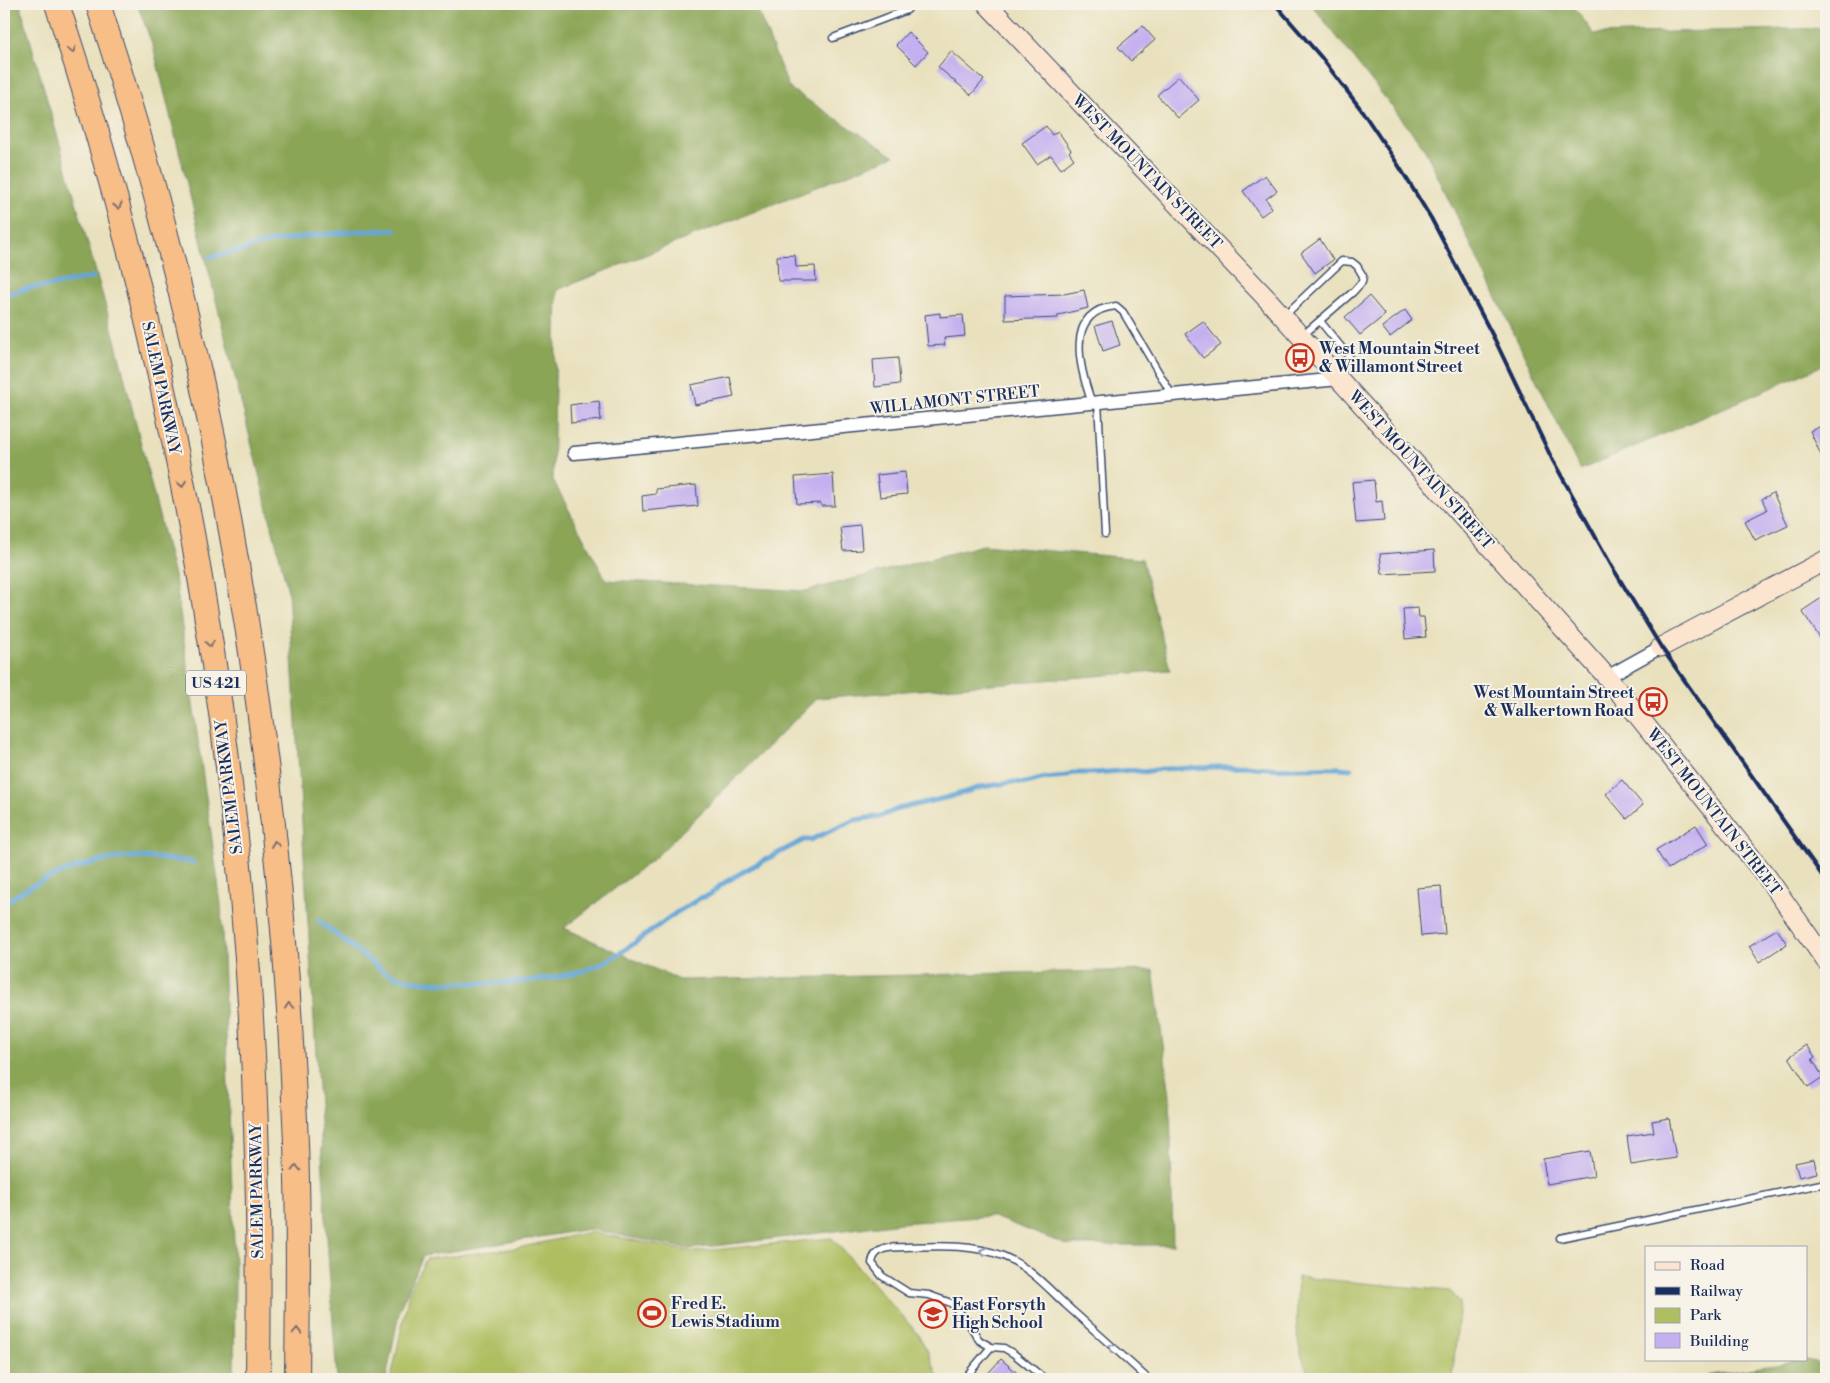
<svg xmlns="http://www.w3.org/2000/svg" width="1830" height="1383" viewBox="0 0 1830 1383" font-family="'Libre Bodoni',serif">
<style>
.green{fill:#aebe61;stroke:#647660}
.forest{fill:#8aa557;stroke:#526a5a}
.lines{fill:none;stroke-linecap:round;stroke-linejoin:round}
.stream{stroke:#63a6d7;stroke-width:5}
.building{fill:#c4b0f0}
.lane-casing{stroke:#3a4a6c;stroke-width:9}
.street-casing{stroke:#3a4a6c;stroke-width:15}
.secondary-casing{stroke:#3a4a6c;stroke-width:21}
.highway-casing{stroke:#3a4a6c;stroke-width:26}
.lane{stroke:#fff;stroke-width:6}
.street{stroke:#fff;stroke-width:12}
.secondary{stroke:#fce5cf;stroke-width:19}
.highway{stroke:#f7be87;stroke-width:24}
.rail{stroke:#1b2f5e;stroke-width:4}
.oneway{stroke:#7e6f70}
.oneway2{stroke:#8d97ae}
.labels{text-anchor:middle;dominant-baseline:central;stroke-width:4;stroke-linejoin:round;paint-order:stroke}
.shield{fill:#f7f3e8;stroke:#5d6a87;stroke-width:1}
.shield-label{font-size:15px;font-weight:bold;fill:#1b2f5e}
.street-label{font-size:16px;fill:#1b2f5e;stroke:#f7f3e8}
.poi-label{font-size:16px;font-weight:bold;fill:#1b2f5e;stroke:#f7f3e8;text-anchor:start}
</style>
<rect width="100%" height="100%" fill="#f7f3e8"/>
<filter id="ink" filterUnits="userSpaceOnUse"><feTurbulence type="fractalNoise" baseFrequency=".02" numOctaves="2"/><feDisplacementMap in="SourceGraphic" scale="10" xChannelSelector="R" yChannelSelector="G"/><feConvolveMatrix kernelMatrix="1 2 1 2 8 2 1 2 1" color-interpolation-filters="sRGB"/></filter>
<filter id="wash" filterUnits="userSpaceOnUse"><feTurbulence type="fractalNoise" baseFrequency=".0096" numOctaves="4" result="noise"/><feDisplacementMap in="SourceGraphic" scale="20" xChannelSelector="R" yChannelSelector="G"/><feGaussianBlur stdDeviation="1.12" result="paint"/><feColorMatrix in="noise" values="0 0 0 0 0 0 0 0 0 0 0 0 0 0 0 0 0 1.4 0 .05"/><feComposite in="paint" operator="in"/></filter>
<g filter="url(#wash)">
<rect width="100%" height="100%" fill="#e9e1be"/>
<g class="green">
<path d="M590,1232L694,1252L832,1238L918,1334L927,1350L939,1379H391L409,1292L426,1259L518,1248Z"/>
<path d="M1298,1277L1450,1291L1460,1302L1452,1379H1314C1291,1351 1297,1311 1298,1277Z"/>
</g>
<g class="forest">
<path d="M4,4H20L113,332L176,584L221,904L235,1268L234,1379H4Z"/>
<path d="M137,4H755L789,88L894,156L557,290L553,480L606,580L806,591L983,545L1142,559L1170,670L817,698L657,856L564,928L679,980L1153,970L1170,1096L1173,1245H1067L991,1216L901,1223L690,1249L589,1229L423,1256L400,1308L386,1379H337L328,1253L288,591L153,46Z"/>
<path d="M1311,4H1572L1594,34L1826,28V364L1580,470L1423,146Z"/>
<path d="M1806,1360L1826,1364V1379H1700L1710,1375Z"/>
</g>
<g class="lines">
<g class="stream">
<path d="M210,257L234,251L246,250L250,247L270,242L317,235L362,231L395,230"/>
<path d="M4,295L32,287L49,286L93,277"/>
<path d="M4,904C35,879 88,860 128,857C149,856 172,860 193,862"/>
<path d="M319,921L384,972C412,984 441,983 470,983C506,984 545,981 579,972C615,962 644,935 673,915C681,909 691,905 698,899C701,897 706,897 709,895C713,893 717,888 721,885C747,868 776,854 804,840H810L855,820L881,816L898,809L949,797L982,787L1014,782L1026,783L1045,778L1066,776L1072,773H1095L1132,770L1144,772L1161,769L1247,766C1282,772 1317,765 1351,769"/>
</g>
</g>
<g id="blocks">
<g class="building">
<path d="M1143,26L1155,40L1131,61L1118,47Z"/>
<path d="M908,32L928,52L916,65L896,45Z"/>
<path d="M951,51L984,80L971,95L938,67Z"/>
<path d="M1179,76L1199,100L1178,118L1157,95Z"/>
<path d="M1046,126L1052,135L1058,131L1071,150L1069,152L1074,159L1061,169L1051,155L1037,164L1022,143Z"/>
<path d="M1265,175L1277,191L1266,199L1272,208L1261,216L1243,191Z"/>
<path d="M1320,239L1333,260L1315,273L1301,253Z"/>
<path d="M795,255L796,267L815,266L816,281H778L777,256Z"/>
<path d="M1084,290L1088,308L1058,315V318L1005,320V296L1064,294Z"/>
<path d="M1369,296L1385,315L1360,335L1345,317Z"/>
<path d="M1405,310L1412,320L1390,337L1382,327Z"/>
<path d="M940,313V317L963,315L965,336L944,338L945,345L928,346L925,315Z"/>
<path d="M1112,321L1120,345L1103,351L1095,326Z"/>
<path d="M1203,321L1221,345L1203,358L1185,334Z"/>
<path d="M898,358L900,384L875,387L873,360Z"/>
<path d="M730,377L734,397L695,405L691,385Z"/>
<path d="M599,401L601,420L571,423L570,405Z"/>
<path d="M1826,424V466L1810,431Z"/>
<path d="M905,472L907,494L880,497L877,475Z"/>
<path d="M833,474L835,506H821V503L797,504L795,477Z"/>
<path d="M1374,480L1376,502L1382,501L1384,521L1356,523L1352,482Z"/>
<path d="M696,485L698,506L643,511L642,496L656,494V489Z"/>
<path d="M1773,493L1788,525L1755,540L1745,521L1767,510L1762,499Z"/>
<path d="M860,525L862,550L843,551L840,527Z"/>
<path d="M1434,550L1435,571L1382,574L1380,554Z"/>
<path d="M1826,595V647L1802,611Z"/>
<path d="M1418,608L1419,617H1424L1426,637L1405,639L1403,609Z"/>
<path d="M1622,780L1643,805L1627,819L1606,794Z"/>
<path d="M1696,825L1708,844L1668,869L1656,850Z"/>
<path d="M1441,886L1445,934L1421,936L1417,888Z"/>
<path d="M1777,929L1787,944L1759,962L1749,946Z"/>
<path d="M1807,1045L1815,1057L1812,1059L1823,1077L1808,1087L1789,1057Z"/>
<path d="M1669,1118L1676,1158L1631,1165L1627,1136L1654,1132L1652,1121Z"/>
<path d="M1590,1151L1594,1176L1547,1184L1543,1159Z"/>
<path d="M1814,1159L1817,1173L1799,1177L1795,1163Z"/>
<path d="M1001,1359L1024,1379H983Z"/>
</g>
</g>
</g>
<g filter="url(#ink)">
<use href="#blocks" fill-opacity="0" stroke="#3a4a6c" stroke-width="1"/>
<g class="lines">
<defs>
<g id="lane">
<path d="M833,38L907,10L911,4"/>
<path d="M1284,316L1342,261L1352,262L1357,266L1363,276L1362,282L1353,292L1302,336"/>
<path d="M1320,321L1359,369"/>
<path d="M1098,402L1105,534"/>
<path d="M1092,403C1080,370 1063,311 1116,306L1123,312L1172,395"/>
<path d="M1560,1238L1826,1183"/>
<path d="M964,1379L991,1347"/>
<path d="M1045,1379L1014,1354L1004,1348L991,1347L979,1340L968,1322L951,1303L929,1295L909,1293L882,1276L872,1263C874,1247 891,1247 905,1247C938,1246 972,1244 1003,1256C1028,1266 1047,1287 1066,1305C1094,1330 1121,1354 1148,1379"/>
</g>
<g id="street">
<path d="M574,453L1339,379"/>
<path d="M1607,677L1661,647"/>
</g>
<g id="secondary">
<path d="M987,4L1268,300L1607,677L1767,877L1826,961"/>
<path d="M1661,647L1826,560"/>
</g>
<g id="highway">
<path d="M57,4C176,365 244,747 256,1127C259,1211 259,1295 258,1379"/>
<path d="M98,4C217,363 279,742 295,1120C299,1206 298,1293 297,1379"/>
</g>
</defs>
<use href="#lane" class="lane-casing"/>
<use href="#street" class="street-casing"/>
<use href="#secondary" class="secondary-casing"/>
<use href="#highway" class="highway-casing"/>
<use href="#lane" class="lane"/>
<use href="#street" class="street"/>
<use href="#secondary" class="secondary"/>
<use href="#highway" class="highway"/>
<path class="rail" d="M1275,4L1321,57L1360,108L1397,163L1431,218L1495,340L1552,459L1614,570L1661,647L1826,881"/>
</g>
<defs><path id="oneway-chevron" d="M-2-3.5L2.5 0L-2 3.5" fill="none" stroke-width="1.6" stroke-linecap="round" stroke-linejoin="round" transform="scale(1.25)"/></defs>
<g class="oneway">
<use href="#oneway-chevron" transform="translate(72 50) rotate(73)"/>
<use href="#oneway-chevron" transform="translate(118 206) rotate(76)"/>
<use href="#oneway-chevron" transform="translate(182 484) rotate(79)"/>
<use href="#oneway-chevron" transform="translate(210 644) rotate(81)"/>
<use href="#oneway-chevron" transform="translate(275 844) rotate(-96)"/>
<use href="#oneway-chevron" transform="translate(289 1006) rotate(-94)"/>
<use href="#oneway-chevron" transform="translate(296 1168) rotate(-91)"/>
<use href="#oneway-chevron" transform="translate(297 1331) rotate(-89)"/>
</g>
<g class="oneway2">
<use href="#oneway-chevron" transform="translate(983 1251) rotate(-164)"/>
<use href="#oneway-chevron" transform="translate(1112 1347) rotate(-138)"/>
</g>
</g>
<defs>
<symbol id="bus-ring" viewBox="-11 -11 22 22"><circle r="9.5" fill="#f7f3e8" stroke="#c8321e" stroke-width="1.5"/><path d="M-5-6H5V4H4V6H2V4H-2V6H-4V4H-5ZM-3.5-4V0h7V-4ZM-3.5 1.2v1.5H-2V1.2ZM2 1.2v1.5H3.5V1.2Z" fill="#c8321e"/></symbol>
<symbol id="stadium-ring" viewBox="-11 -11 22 22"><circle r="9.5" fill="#f7f3e8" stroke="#c8321e" stroke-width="1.5"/><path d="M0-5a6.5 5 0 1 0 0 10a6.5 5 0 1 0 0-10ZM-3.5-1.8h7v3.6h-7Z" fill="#c8321e"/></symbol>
<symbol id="school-ring" viewBox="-11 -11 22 22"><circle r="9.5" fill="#f7f3e8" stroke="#c8321e" stroke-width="1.5"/><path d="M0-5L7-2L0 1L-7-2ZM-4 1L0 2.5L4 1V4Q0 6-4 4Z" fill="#c8321e"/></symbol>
</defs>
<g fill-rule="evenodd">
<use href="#bus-ring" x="1284" y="342" width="32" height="32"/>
<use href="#bus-ring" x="1637" y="686" width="32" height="32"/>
<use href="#stadium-ring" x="636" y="1297" width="32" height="32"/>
<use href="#school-ring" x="917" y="1298" width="32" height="32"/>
</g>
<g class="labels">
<rect class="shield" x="186" y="670.5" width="60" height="25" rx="4"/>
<g class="shield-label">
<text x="216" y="683">US 421</text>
</g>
<g class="street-label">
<text transform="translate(1147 172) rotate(46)">WEST MOUNTAIN STREET</text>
<text transform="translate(161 388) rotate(78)">SALEM PARKWAY</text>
<text transform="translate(955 400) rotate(-6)">WILLAMONT STREET</text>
<text transform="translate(1421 470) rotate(48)">WEST MOUNTAIN STREET</text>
<text transform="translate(229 787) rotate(-97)">SALEM PARKWAY</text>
<text transform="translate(1714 812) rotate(52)">WEST MOUNTAIN STREET</text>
<text transform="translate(257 1191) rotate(-91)">SALEM PARKWAY</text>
</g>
<g class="poi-label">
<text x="1319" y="349">West Mountain Street<tspan x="1319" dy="18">&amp; Willamont Street</tspan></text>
<text x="1634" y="693" text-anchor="end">West Mountain Street<tspan x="1634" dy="18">&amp; Walkertown Road</tspan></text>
<text x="671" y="1304">Fred E.<tspan x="671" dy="18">Lewis Stadium</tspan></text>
<text x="952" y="1305">East Forsyth<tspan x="952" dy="18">High School</tspan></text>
</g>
</g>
<rect width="1830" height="1383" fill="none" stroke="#f7f3e8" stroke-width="20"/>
<rect x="1645" y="1246" width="162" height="115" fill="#f7f3e8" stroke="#9fa5b1"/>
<rect x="1655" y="1262" width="25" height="8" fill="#fce5cf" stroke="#9fa5b1"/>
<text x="1690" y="1270" font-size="15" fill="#1b2f5e">Road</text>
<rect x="1655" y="1287" width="25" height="8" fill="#1b2f5e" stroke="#9fa5b1"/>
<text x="1690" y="1296" font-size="15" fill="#1b2f5e">Railway</text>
<rect x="1655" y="1308" width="25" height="15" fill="#aebe61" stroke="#9fa5b1"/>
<text x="1690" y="1320" font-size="15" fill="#1b2f5e">Park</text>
<rect x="1655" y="1333" width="25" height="15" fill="#c4b0f0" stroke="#9fa5b1"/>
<text x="1690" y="1346" font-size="15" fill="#1b2f5e">Building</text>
</svg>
